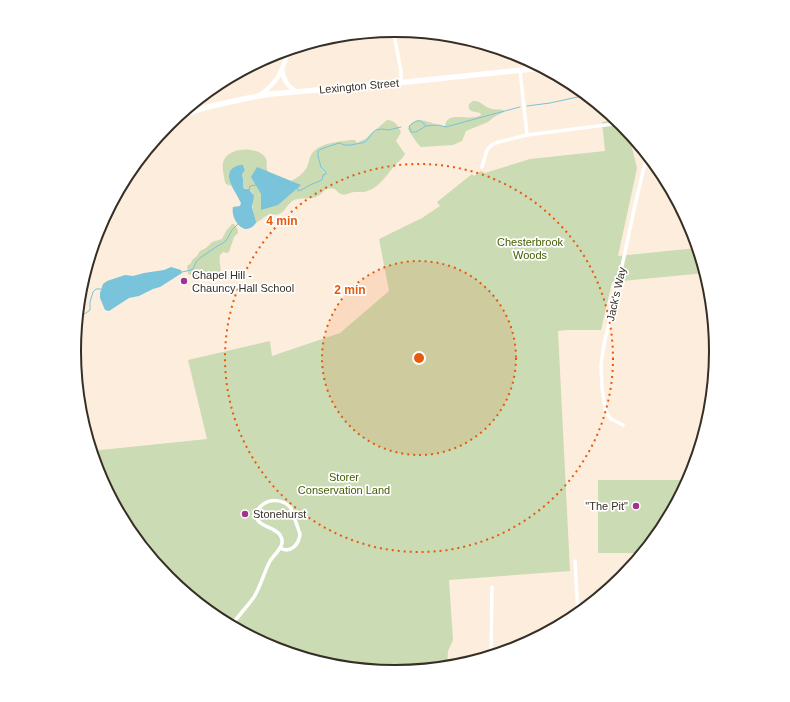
<svg xmlns="http://www.w3.org/2000/svg" width="790" height="702" viewBox="0 0 790 702" font-family="Arial,sans-serif">
<style>
.green{fill:#cbdbb4}
.water{fill:#79c3db}
.lines{fill:none;stroke-linecap:round;stroke-linejoin:round}
.stream{stroke:#79c3db;stroke-width:1}
.street{stroke:#fff;stroke-width:3.5}
.secondary{stroke:#fff;stroke-width:4.5}
.primary{stroke:#fff;stroke-width:5.5}
.ring{fill:none;stroke:#e8590c;stroke-width:2;stroke-dasharray:2 4}
.poi-dot{fill:#a3328f;stroke:#fff;stroke-width:1.5}
.labels{text-anchor:middle;dominant-baseline:central;stroke-width:3.5;stroke-linejoin:round;paint-order:stroke}
.street-label{font-size:11px;fill:#362f26;stroke:#fff}
.park-label{font-size:11px;fill:#445d01;stroke:#fff}
.poi-label{font-size:11px;fill:#362f26;stroke:#fff;text-anchor:start}
.rim{fill:none;stroke:#362f26;stroke-width:2}
.centre{fill:#e8590c;stroke:#fff;stroke-width:2}
.ring-label{font-size:12px;text-anchor:middle;font-weight:bold;fill:#e8590c;stroke:#fff;stroke-width:3.5;stroke-linejoin:round;paint-order:stroke}
</style>
<rect width="100%" height="100%" fill="#fdeddc"/>
<g class="green">
<path d="M473,101C480,100 483,106 489,108C493,110 498,109 503,110L504,111V112L494,117L488,122L466,131L462,141L453,145L421,147C418,145 410,133 408,129C414,113 430,123 442,126H445C447,110 470,122 481,115L480,113C475,111 467,113 469,104Z"/>
<path d="M387,120C394,120 398,125 401,132L396,141L405,154C403,158 400,160 397,163C387,174 379,189 364,192C361,192 358,192 354,192C345,194 343,198 335,189C324,186 324,194 316,197C309,200 301,197 294,200C288,203 286,210 281,213C276,216 272,214 268,215C264,217 259,221 255,224C256,218 253,214 253,208C251,199 258,190 244,188L242,185L243,179L242,174L244,171L245,168C244,167 244,166 243,166C240,164 231,170 229,173C228,178 230,182 231,186L226,184L225,182C224,175 221,166 224,160C229,147 257,146 265,157C269,162 264,170 270,174C273,177 286,180 291,181C297,178 304,173 307,167C309,163 309,158 311,155C319,142 339,142 351,140H355L357,143L365,139Z"/>
<path d="M617,120L622,124L628,132L637,168L618,256L697,248L705,273L612,282L601,330H567L558,331L570,571L449,580L453,640L448,651L447,667L395,672L332,666L272,647L216,618L168,578L128,529L98,474L91,451L207,439L188,360L270,341L272,356L340,333L389,291L379,239L422,218L440,206L437,202L472,174L474,176L481,171L485,173L530,159L605,151L602,122Z"/>
<path d="M232,224H234L238,230V233L234,237L229,252L227,253L223,252L220,255C218,262 223,269 219,276C210,280 211,278 204,275L196,277L188,274L187,266L191,263L192,260L197,256L200,251L206,248L212,242L222,239L226,231Z"/>
<path d="M598,480H687V482L662,530L643,553H598Z"/>
</g>
<g class="water">
<path d="M240,165H243L245,170L242,174L243,179V187L245,189H249L254,196L252,207L256,222C255,226 250,229 246,229C238,228 231,216 233,207L240,206L241,203C236,191 217,171 240,165Z"/>
<path d="M257,167L301,185L278,205L261,210V194L251,177Z"/>
<path d="M171,267L181,270L182,273L160,287L153,289L139,296L129,298L109,311L105,310L100,298V293L103,284L107,281L125,275L133,276L144,273L164,270Z"/>
</g>
<g class="lines">
<g class="stream">
<path d="M527,106L550,103L587,95"/>
<path d="M426,126C424,125 424,123 422,122C417,118 413,124 409,126L411,132H416L426,126L438,125L446,127L486,116L520,107"/>
<path d="M297,187L298,191L301,190L310,185L322,180L323,175L326,174V172L321,167L318,156V151L321,149L339,143L345,145H351L361,143L365,142L368,139L372,133L376,130L382,129L389,130L401,127"/>
<path d="M249,191L250,186L256,185"/>
<path d="M182,272L191,270L193,269L196,262L200,258L216,247L226,241L232,230L239,223"/>
<path d="M77,317L86,313L90,310V302L93,292L96,289H101"/>
</g>
<g class="street">
<path d="M393,30L401,71V82"/>
<path d="M347,35L354,38L393,32"/>
<path d="M520,70L527,135"/>
<path d="M482,167L487,150L493,144L499,142L527,135L621,123"/>
<path d="M623,425L611,419L608,415L605,409L602,387L601,365L604,344L617,290L635,205L647,155"/>
<path d="M575,561L578,614"/>
<path d="M231,626C238,616 247,607 254,597C261,586 264,572 270,561C273,556 279,551 281,546C283,542 282,538 280,535C274,526 255,527 256,513C256,510 259,508 261,506C270,498 283,499 291,508L300,534C299,544 291,554 280,548"/>
<path d="M491,656L492,587"/>
</g>
<g class="secondary">
<path d="M282,70C284,81 288,87 298,92"/>
<path d="M260,95C279,81 282,71 289,49"/>
</g>
<path class="primary" d="M178,116L207,107L258,96L271,94L397,83L542,68"/>
</g>
<circle cx="419" cy="358" r="97" fill="#e8590c" fill-opacity=".12"/>
<g class="ring">
<circle cx="419" cy="358" r="97"/>
<circle cx="419" cy="358" r="194"/>
</g>
<g class="poi-dot">
<circle cx="184" cy="281" r="4"/>
<circle cx="636" cy="506" r="4"/>
<circle cx="245" cy="514" r="4"/>
</g>
<g class="labels">
<g class="street-label">
<text transform="translate(359 86) rotate(-5)">Lexington Street</text>
<text transform="translate(616 294) rotate(-77)">Jack's Way</text>
</g>
<g class="park-label">
<text x="530" y="242">Chesterbrook<tspan x="530" dy="13">Woods</tspan></text>
<text x="344" y="477">Storer<tspan x="344" dy="13">Conservation Land</tspan></text>
</g>
<g class="poi-label">
<text x="192" y="275">Chapel Hill -<tspan x="192" dy="13">Chauncy Hall School</tspan></text>
<text x="628" y="506" text-anchor="end">"The Pit"</text>
<text x="253" y="514">Stonehurst</text>
</g>
</g>
<path d="M0 0H790V702H0ZM81 351a314 314 0 1 1 628 0a314 314 0 1 1-628 0Z" fill="#fff" fill-rule="evenodd"/>
<path class="rim" d="M81 351a314 314 0 1 1 628 0a314 314 0 1 1-628 0Z"/>
<circle cx="419" cy="358" r="6" class="centre"/>
<g class="ring-label">
<text x="282" y="225">4 min</text>
<text x="350" y="294">2 min</text>
</g>
</svg>
